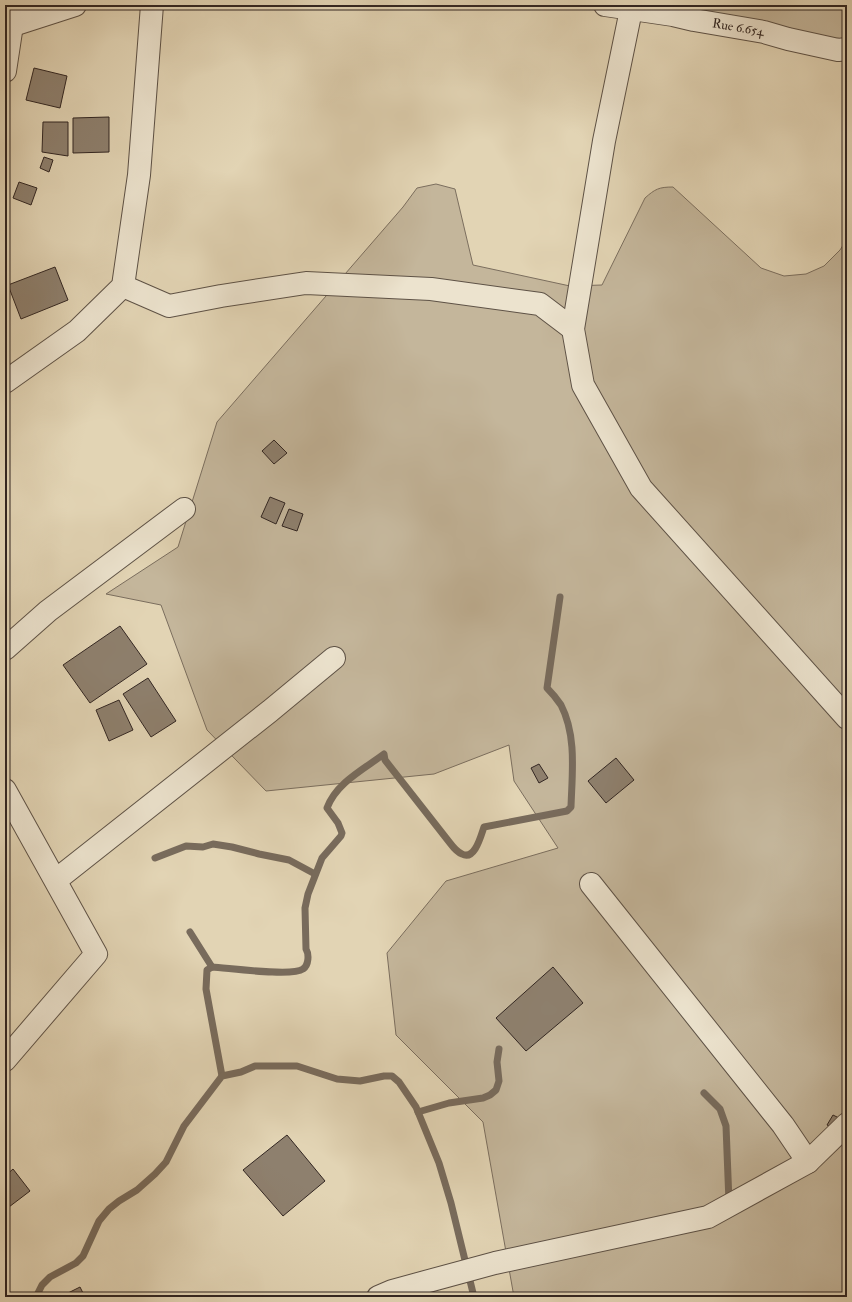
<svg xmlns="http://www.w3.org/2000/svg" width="852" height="1302" viewBox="0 0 852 1302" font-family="'IM FELL Double Pica',serif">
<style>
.green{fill:#c4b69b;stroke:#7b6e5e}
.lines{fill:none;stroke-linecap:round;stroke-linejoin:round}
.stream{stroke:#786b5c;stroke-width:7}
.building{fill:#8e806e;stroke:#322622}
.minor-casing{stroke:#5e5246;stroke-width:24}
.minor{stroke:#ece3ce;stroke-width:22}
.labels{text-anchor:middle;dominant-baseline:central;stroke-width:3;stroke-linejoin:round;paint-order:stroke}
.street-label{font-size:13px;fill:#322622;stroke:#ece3ce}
</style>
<rect width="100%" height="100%" fill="#e2d4b4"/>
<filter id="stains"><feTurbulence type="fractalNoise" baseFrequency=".005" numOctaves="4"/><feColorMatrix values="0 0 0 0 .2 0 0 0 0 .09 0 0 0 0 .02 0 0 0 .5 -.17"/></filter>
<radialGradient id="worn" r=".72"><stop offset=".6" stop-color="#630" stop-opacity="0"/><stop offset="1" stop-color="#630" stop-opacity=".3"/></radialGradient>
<g class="green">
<path d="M626,5H847V46Z"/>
<path d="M436,184L455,189L473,265L570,286L602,285L645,198C655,189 659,187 673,187L761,268L784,276L806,274L824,266L840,250L847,239V1297H514L483,1122L396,1035L387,953L446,881L558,848L514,781L509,745L434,774L266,791L207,730L161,605L106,594L178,547L217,422L403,207L417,188Z"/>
</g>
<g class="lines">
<g class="stream">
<path d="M155,858L186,846L203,847L213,844L232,847L259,854L289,860L315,874"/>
<path d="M190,932L212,967"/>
<path d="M222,1076L208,1000L206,989L207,970L212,967C229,968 292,977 303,969C309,965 309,954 306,949L305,908L308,894L322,858L341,836L342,833L338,823L327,808C336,783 364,769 384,754L385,760L450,843C453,847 457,852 462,854C475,861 481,835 484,827L567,811L571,807C572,774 577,736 561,705C557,699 552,693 547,688L560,597"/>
<path d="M704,1093L720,1109L726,1126L729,1202"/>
<path d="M418,1112L449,1103L483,1098L490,1095L496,1090L499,1081L497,1062L499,1049"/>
<path d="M36,1297L42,1285L50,1277L76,1263L83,1256L99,1221L109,1209L119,1201L137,1190L155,1174L166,1162L184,1126L222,1076L241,1072L255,1066H297L337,1079L360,1081L384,1076H392L399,1082L416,1107L439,1163L451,1203L474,1297"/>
</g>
</g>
<g class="building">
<path d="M34,68L67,76L60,108L26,100Z"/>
<path d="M109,117V152L73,153V118Z"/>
<path d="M43,122H68V156L42,152Z"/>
<path d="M44,157L53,160L49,172L40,168Z"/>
<path d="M19,182L37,188L31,205L13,198Z"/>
<path d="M55,267L68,300L21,319L8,285Z"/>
<path d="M274,440L287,453L274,464L262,451Z"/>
<path d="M270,497L285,503L276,524L261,517Z"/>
<path d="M289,509L303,514L297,531L282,526Z"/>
<path d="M120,626L147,664L90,703L63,665Z"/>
<path d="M148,678L176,721L151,737L123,694Z"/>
<path d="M119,700L133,730L109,741L96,710Z"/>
<path d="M616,758L634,780L606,803L588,781Z"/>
<path d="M539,764L548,778L539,783L531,768Z"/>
<path d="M553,967L583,1003L526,1051L496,1018Z"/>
<path d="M833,1115L841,1119L835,1129L827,1125Z"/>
<path d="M287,1135L325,1181L283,1216L243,1170Z"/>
<path d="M13,1169L30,1191L5,1210V1176Z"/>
<path d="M80,1287L85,1297H60Z"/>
</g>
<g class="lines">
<defs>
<g id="minor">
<path id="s1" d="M605,5L673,15L694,20L764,32L788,39L838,50L847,49"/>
<path d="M631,10L604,141L573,329L583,385L641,488L847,718"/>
<path d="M5,37L13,25L75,5"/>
<path d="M5,71L15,5"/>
<path d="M123,286L169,306L221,296L306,283L431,289L540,304L573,329"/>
<path d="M5,382L77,331L123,286L139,175L152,5"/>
<path d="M5,649L48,611L184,509"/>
<path d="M5,790L96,954L5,1060"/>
<path d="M56,880L270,711L334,658"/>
<path d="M591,884L783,1125L808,1162"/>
<path d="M378,1297L392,1291L495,1263L708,1217L808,1162L847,1124"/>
</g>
</defs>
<use href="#minor" class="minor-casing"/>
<use href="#minor" class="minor"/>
</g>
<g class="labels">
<g class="street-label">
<text stroke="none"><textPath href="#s1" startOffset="135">Rue 6.654</textPath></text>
</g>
</g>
<rect width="852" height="1302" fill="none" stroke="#e2d4b4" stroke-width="20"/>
<rect x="6" y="6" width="840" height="1290" fill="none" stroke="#322622" stroke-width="2"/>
<rect x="10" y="10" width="832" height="1282" fill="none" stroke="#322622"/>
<rect width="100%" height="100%" filter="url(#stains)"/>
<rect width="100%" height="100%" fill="url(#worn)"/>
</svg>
